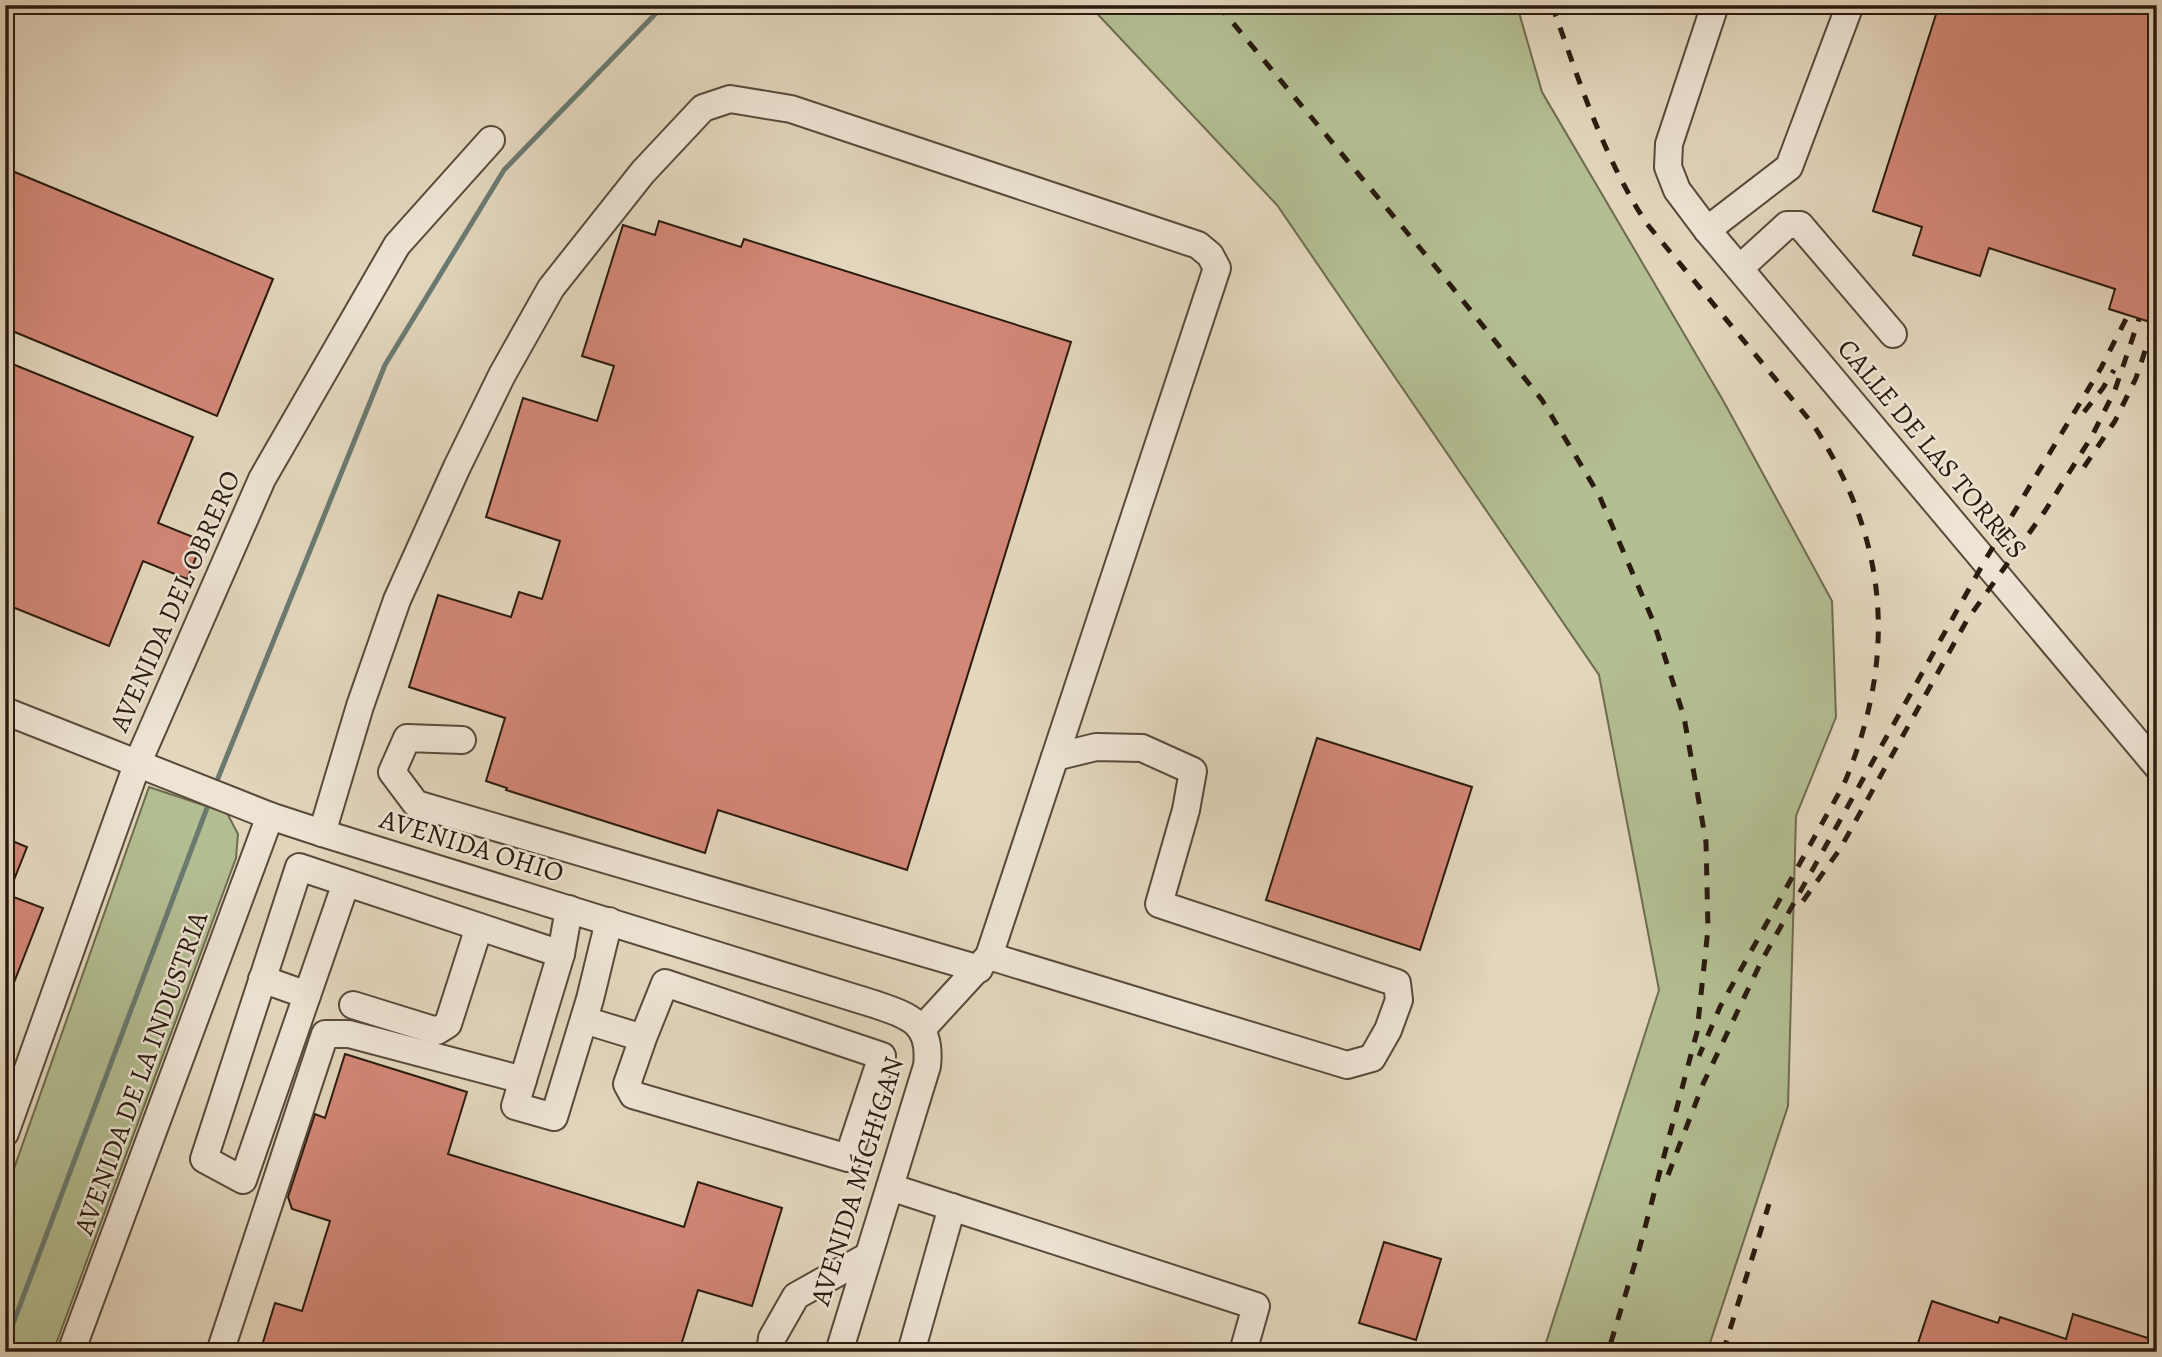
<svg xmlns="http://www.w3.org/2000/svg" width="2162" height="1357" viewBox="0 0 2162 1357" font-family="Alegreya,serif">
<style>
.green{fill:#b3be92;stroke:#6e6c50;stroke-width:2}
.lines{fill:none;stroke-linecap:round;stroke-linejoin:round}
.stream{stroke:#6a7a71;stroke-width:5}
.building{fill:#d38777;stroke:#2a1b0f;stroke-width:2}
.minor-casing{stroke:#584a3a;stroke-width:30}
.minor{stroke:#ede4d4;stroke-width:26}
.rail{stroke:#2a1b0f;stroke-width:5;stroke-dasharray:12 12;stroke-linecap:butt}
.labels{text-anchor:middle;dominant-baseline:central;stroke-width:5;stroke-linejoin:round;paint-order:stroke}
.street-label{font-size:28px;fill:#2a1b0f;stroke:#ede4d4}
</style>
<rect width="100%" height="100%" fill="#e3d6bd"/>
<filter id="stains"><feTurbulence type="fractalNoise" baseFrequency=".00286" numOctaves="4"/><feColorMatrix values="0 0 0 0 .2 0 0 0 0 .09 0 0 0 0 .02 0 0 0 .5 -.17"/></filter>
<radialGradient id="worn" r=".72"><stop offset=".6" stop-color="#630" stop-opacity="0"/><stop offset="1" stop-color="#630" stop-opacity=".3"/></radialGradient>
<g class="green">
<path d="M1089,5H1515L1518,9L1542,92L1724,402L1832,601L1836,717L1796,816L1788,1106L1707,1352H1543L1659,990L1599,675L1277,205Z"/>
<path d="M149,787L227,813L238,834L236,858L53,1352H5V1194Z"/>
</g>
<g class="lines">
<g class="stream">
<path d="M214,788L385,365L504,170L664,5"/>
<path d="M5,1345L210,800"/>
</g>
</g>
<g class="building">
<path d="M1939,5H2157V302L2150,322L2109,309L2115,289L1989,248L1980,276L1913,255L1922,227L1873,211Z"/>
<path d="M5,168L273,279L217,416L5,328Z"/>
<path d="M659,221L741,247L744,239L1071,342L907,870L718,810L705,853L506,790L507,788L486,781L505,718L409,687L438,595L511,617L519,592L542,599L560,541L486,517L523,398L597,421L614,366L582,356L623,225L655,235Z"/>
<path d="M5,361L193,437L158,523L203,541L187,579L143,561L109,646L5,604Z"/>
<path d="M1317,738L1472,787L1420,950L1266,900Z"/>
<path d="M5,838L27,847L8,895L43,908L6,1003Z"/>
<path d="M345,1054L467,1092L448,1154L684,1227L698,1182L782,1208L752,1306L698,1290L679,1352H260L275,1303L302,1311L330,1221L292,1209L288,1197L315,1114L325,1118Z"/>
<path d="M1384,1242L1441,1259L1416,1340L1359,1323Z"/>
<path d="M1932,1301L1998,1323L2000,1317L2066,1339L2073,1314L2157,1341V1352H1915Z"/>
</g>
<g class="lines">
<defs>
<g id="minor">
<path d="M1715,5L1669,144L1668,167L1677,190L1707,230L2157,766"/>
<path d="M1707,230L1789,167L1850,5"/>
<path d="M1740,268L1787,225H1800L1893,334"/>
<path d="M5,711L270,816L322,833L874,1004C909,1016 932,1022 927,1066L839,1352"/>
<path d="M462,740L407,738L392,772L416,804L979,969"/>
<path d="M322,833L360,706L397,600L457,467L502,375L551,288L643,172L703,108L730,99L791,109L1198,245L1210,255L1217,268L989,956L922,1029"/>
<path d="M346,883L243,1180L204,1159L299,867L561,954"/>
<path d="M569,909L561,954L515,1106L554,1117L590,999L609,921"/>
<path d="M989,956L1347,1065L1372,1058L1388,1030L1399,1000L1397,983L1159,904L1186,810L1193,771L1142,748L1096,747L1055,757"/>
<path d="M262,979L307,995"/>
<path d="M353,1005L437,1031L448,1024L479,927"/>
<path d="M584,1020L643,1038L627,1084L633,1095L848,1158L882,1056L665,983L643,1038"/>
<path d="M5,1133L138,762L262,479L397,245L491,140"/>
<path d="M890,1187L1256,1306L1243,1352"/>
<path d="M71,1352L270,816"/>
<path d="M220,1352L325,1034H349L523,1080"/>
<path d="M770,1352L772,1338L796,1296L868,1256"/>
<path d="M911,1352L952,1207"/>
</g>
</defs>
<use href="#minor" class="minor-casing"/>
<use href="#minor" class="minor"/>
<g class="rail">
<path d="M1218,5L1444,277L1542,400L1599,495L1654,623L1684,717L1706,842L1708,929L1697,1032L1639,1250L1608,1352"/>
<path d="M1552,5C1579,80 1603,157 1647,224L1812,423C1889,539 1898,656 1844,784L1720,1007L1699,1056"/>
<path d="M2084,412L2103,388L2114,370"/>
<path d="M2084,467L2115,421L2136,378L2157,315"/>
<path d="M1803,901L1840,849L1967,620L2045,511L2092,436L2115,390L2139,319"/>
<path d="M1668,1175L1703,1084L1761,962L1984,562L2101,368L2128,315"/>
<path d="M1723,1352L1769,1204"/>
</g>
</g>
<g class="labels">
<g class="street-label">
<text transform="translate(1932 449) rotate(50)">CALLE DE LAS TORRES</text>
<text transform="translate(175 601) rotate(-66)">AVENIDA DEL OBRERO</text>
<text transform="translate(472 846) rotate(17)">AVENIDA OHIO</text>
<text transform="translate(141 1073) rotate(-70)">AVENIDA DE LA INDUSTRIA</text>
<text transform="translate(857 1181) rotate(-73)">AVENIDA MÍCHIGAN</text>
</g>
</g>
<rect width="2162" height="1357" fill="none" stroke="#e3d6bd" stroke-width="28"/>
<rect x="7" y="7" width="2148" height="1343" fill="none" stroke="#2a1b0f" stroke-width="3.5"/>
<rect x="14" y="14" width="2134" height="1329" fill="none" stroke="#2a1b0f" stroke-width="2"/>
<rect width="100%" height="100%" filter="url(#stains)"/>
<rect width="100%" height="100%" fill="url(#worn)"/>
</svg>
